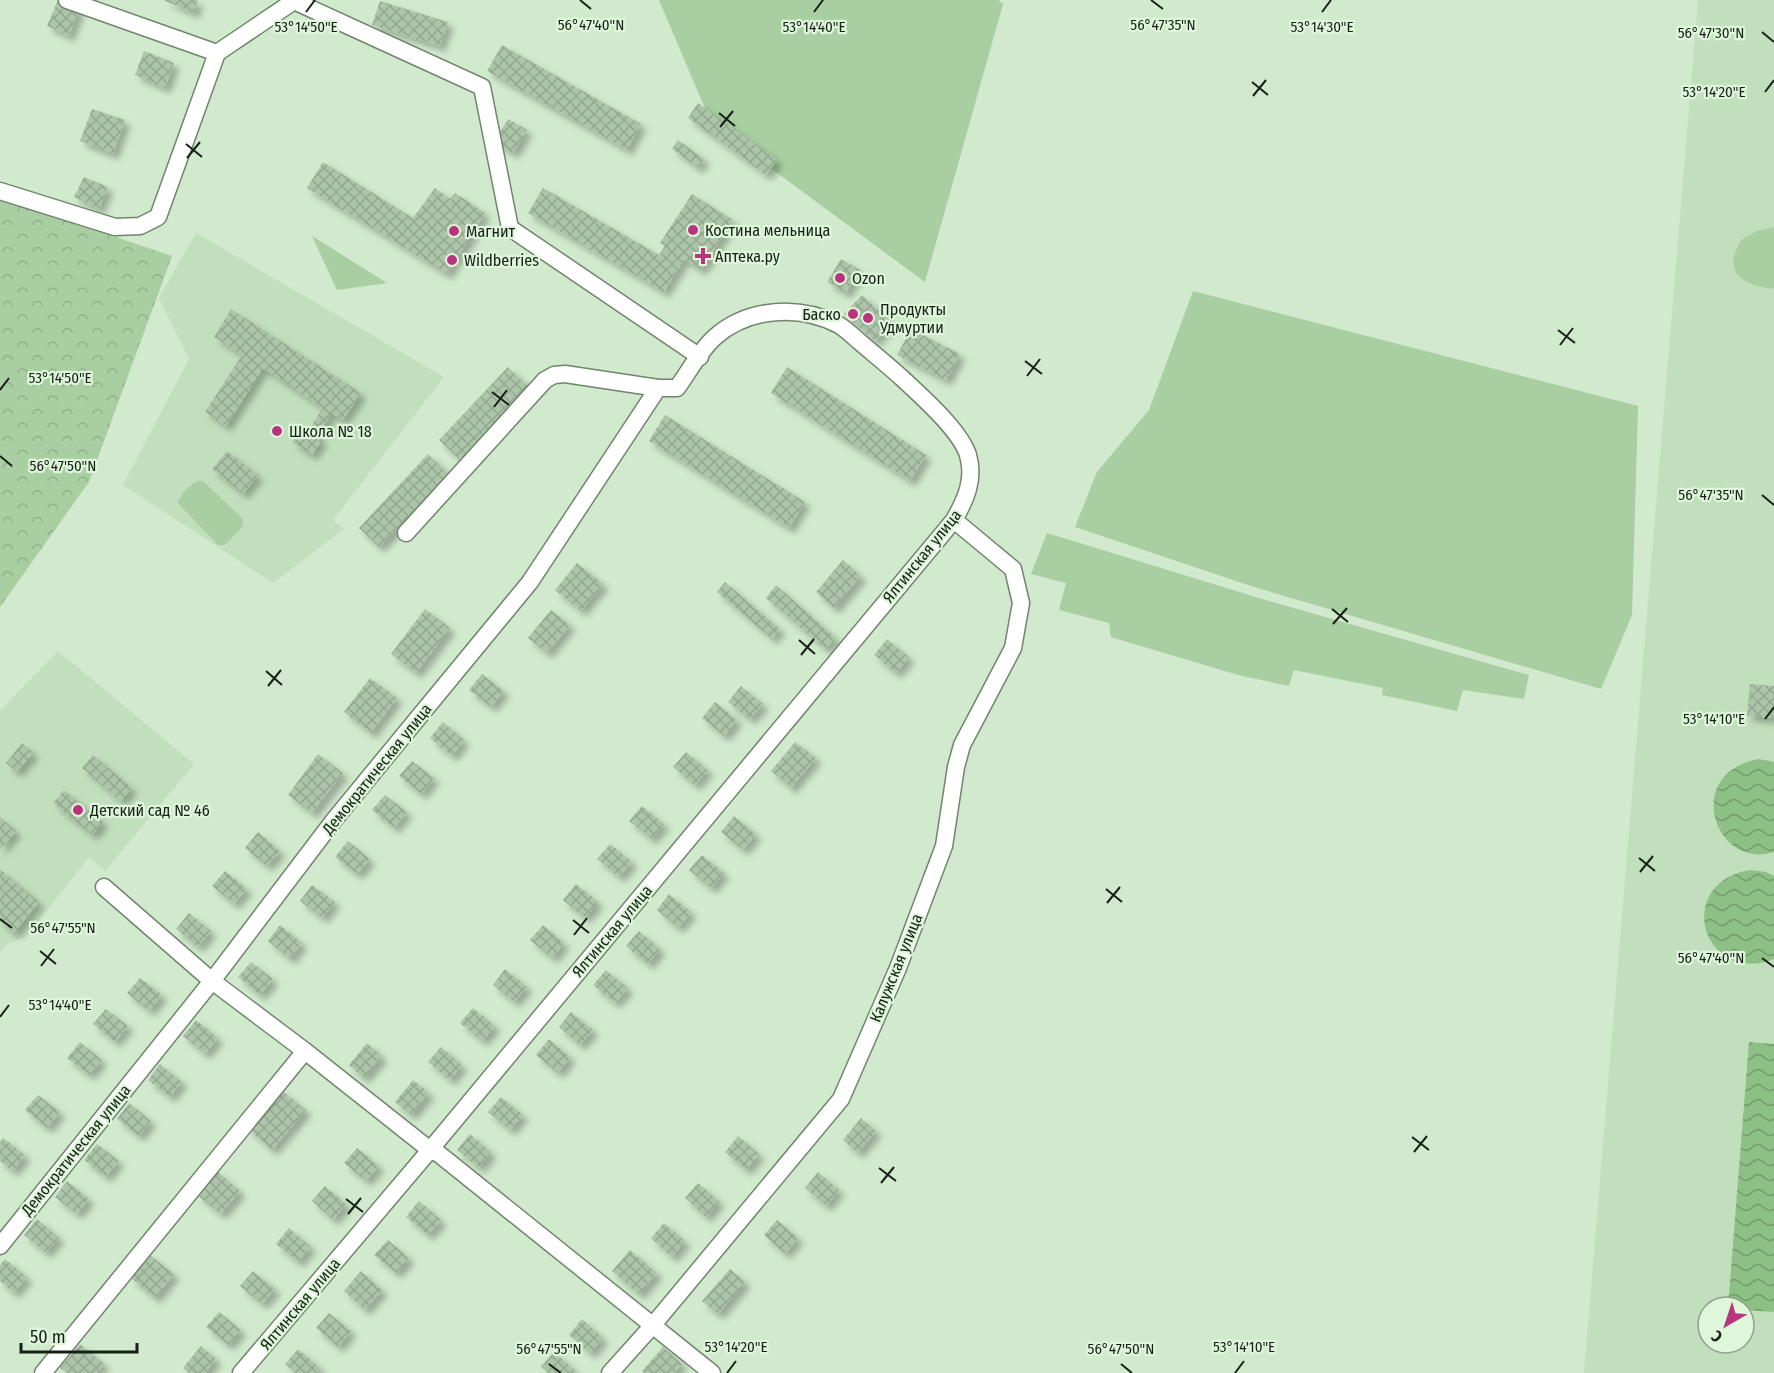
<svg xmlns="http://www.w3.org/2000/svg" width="1774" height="1373" viewBox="0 0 1774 1373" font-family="'Fira Sans Condensed',sans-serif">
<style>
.built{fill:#c2dfbd;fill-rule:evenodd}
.forest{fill:url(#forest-crowns)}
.green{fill:#a8cea2}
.water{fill:url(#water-waves)}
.building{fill:url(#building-cross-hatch);filter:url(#shadow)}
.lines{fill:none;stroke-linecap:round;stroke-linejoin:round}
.minor-casing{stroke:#70866c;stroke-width:19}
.minor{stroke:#fff;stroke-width:16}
.ticks{fill:none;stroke:#172016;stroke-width:2}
.poi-dot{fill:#b8357d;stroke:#def6da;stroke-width:2}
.labels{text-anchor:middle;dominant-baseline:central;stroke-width:4.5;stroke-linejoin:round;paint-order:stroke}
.poi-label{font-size:16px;fill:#172016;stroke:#def6da;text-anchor:start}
.street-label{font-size:16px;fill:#172016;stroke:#def6da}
.ticks-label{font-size:15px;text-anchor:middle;fill:#172016;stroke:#def6da;stroke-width:4.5;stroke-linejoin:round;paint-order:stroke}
</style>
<defs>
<pattern id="forest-crowns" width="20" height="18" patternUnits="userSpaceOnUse" patternTransform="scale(1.5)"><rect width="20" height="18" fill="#a8cea2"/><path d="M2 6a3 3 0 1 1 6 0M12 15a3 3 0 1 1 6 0" fill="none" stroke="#90b18b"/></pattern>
<pattern id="water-waves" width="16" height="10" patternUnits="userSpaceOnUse" patternTransform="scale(1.5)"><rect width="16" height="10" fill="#8dc084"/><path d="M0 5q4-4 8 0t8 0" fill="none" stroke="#729c6b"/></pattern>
<pattern id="building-cross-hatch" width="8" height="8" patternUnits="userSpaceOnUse" patternTransform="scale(1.5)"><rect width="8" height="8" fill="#acc4a8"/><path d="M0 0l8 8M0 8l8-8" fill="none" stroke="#93a890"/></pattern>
<filter id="shadow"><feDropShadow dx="5.5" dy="5.5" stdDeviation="3" flood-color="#0004"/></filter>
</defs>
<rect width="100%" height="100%" fill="#d1e9cd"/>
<g class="built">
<path d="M1698,0H1774V1373H1584ZM1708,1307H1744V1343H1708Z"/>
<path d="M196,233L444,377L333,520L344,529L273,583L123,485L189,359L159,298Z"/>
<path d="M58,651L194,764L105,871L89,857L26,937L7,944L0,952V711Z"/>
</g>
<path class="forest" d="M0,198L172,256L89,482L0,607Z"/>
<g class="green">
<path d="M659,0H998L1003,4L925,282L712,125Z"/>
<path d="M1774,227V289C1758,287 1729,281 1734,258C1735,252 1738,246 1741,240L1757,231Z"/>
<path d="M312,236L387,283L337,290Z"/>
<path d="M1193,291L1638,406L1632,615L1601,689L1254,587L1075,527L1097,472L1149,410Z"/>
<path d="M198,481H203L243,519L242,527L225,545H218L178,503C180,495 190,484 198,481Z"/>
<path d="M1047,533L1259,598L1529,675L1524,699L1463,690L1457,711L1382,695L1383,688L1294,670L1289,686L1238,675L1111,637L1109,623L1059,610L1066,583L1031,574Z"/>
</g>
<g class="water">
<path d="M1759,759L1774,762V852C1715,871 1681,773 1759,759Z"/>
<path d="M1750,870L1766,872L1774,876V959C1704,987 1671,884 1750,870Z"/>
<path d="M1749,1042L1774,1044V1312L1744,1310V1307H1728Z"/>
</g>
<g class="building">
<path d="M58,0L79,9L69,36L47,26Z"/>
<path d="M163,0H198L194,13Z"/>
<path d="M380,1L448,22L440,46L372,25Z"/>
<path d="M502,45L641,124L627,150L487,71Z"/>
<path d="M144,51L174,63L165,88L135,75Z"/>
<path d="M698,103L777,160L766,175L688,118Z"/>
<path d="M92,109L125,120L113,154L80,141Z"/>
<path d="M508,119L527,130L513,153L494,142Z"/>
<path d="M678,140L704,159L698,168L672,149Z"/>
<path d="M323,162L413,218L435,188L450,199L455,193L485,213L447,274L307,188Z"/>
<path d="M84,177L108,187L99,209L74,197Z"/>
<path d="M543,188L659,255L665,246L660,243L692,194L733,220L701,270L684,259L664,292L528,213Z"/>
<path d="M841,259L860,270L846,293L827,282Z"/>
<path d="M862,295L892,322L875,341L844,314Z"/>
<path d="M231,309L361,393L343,420L331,413L316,436L322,440L312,455L292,442L302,427L308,431L323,408L263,368L226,426L205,412L242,355L214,337Z"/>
<path d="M911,329L960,354L946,380L897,355Z"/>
<path d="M508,367L528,386L459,459L439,440Z"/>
<path d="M787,367L926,455L910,481L771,393Z"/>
<path d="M665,415L805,502L789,528L649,441Z"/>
<path d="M227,451L258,475L243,494L212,469Z"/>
<path d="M428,454L448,473L379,547L359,528Z"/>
<path d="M843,560L861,576L834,608L816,592Z"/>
<path d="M577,563L603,584L581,611L555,590Z"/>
<path d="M725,582L780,629L772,639L717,592Z"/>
<path d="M776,585L836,638L825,649L766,598Z"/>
<path d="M425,609L450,628L416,673L391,654Z"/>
<path d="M551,610L570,625L547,653L528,638Z"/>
<path d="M887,639L909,657L896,673L874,655Z"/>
<path d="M482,674L504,691L491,707L469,690Z"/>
<path d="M370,678L397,698L371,733L344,712Z"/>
<path d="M1750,684L1774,686V718L1747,716Z"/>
<path d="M741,686L763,704L750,719L728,702Z"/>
<path d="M715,702L737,720L724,736L702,718Z"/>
<path d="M443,722L464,740L452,756L430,738Z"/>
<path d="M795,742L816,758L791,788L771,771Z"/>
<path d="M22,743L33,753L17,772L6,763Z"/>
<path d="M686,752L708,770L695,785L673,767Z"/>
<path d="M318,754L343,773L312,813L288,795Z"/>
<path d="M93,755L132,788L121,801L82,768Z"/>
<path d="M412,761L434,778L421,794L399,776Z"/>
<path d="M64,790L103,822L92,835L53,803Z"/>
<path d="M385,795L407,812L394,828L372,810Z"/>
<path d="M642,806L664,824L651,839L629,821Z"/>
<path d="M734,816L756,834L743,850L721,832Z"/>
<path d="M0,817L16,831L0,850Z"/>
<path d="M258,832L280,851L267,866L245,848Z"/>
<path d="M348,841L370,859L357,874L335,857Z"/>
<path d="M610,844L632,862L619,877L597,859Z"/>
<path d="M702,855L724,873L711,888L689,870Z"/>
<path d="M0,869L39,902L14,933L0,921Z"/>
<path d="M225,871L247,889L234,904L212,886Z"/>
<path d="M576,884L598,902L585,918L563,900Z"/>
<path d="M312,885L335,902L322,918L300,901Z"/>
<path d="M669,894L691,912L678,928L657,910Z"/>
<path d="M189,913L211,931L198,947L176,929Z"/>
<path d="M280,925L302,943L290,959L268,941Z"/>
<path d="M543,925L564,943L552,958L530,940Z"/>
<path d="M639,931L660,949L648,964L626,946Z"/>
<path d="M251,962L273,979L260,995L238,977Z"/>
<path d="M505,969L527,987L514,1002L493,985Z"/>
<path d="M606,970L628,988L615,1003L593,985Z"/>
<path d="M140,978L162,995L149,1011L127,993Z"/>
<path d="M473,1008L495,1026L482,1041L460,1023Z"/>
<path d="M106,1009L128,1026L115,1042L93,1024Z"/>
<path d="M571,1012L593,1030L580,1045L559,1027Z"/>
<path d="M196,1020L218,1038L205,1054L183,1036Z"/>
<path d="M549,1039L570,1057L558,1073L536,1055Z"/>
<path d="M80,1042L102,1060L89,1075L67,1058Z"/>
<path d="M367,1043L382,1056L364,1078L349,1065Z"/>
<path d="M441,1047L462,1065L450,1080L428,1062Z"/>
<path d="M160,1064L182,1082L170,1097L148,1080Z"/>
<path d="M413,1080L429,1093L411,1115L395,1102Z"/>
<path d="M280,1089L306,1110L272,1150L247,1128Z"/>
<path d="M38,1095L60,1112L47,1128L25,1110Z"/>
<path d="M501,1097L523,1115L510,1130L488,1112Z"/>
<path d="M129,1103L151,1121L139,1136L117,1119Z"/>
<path d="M861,1118L876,1131L858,1153L843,1140Z"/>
<path d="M470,1134L491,1152L479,1168L457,1150Z"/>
<path d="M738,1136L759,1154L746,1170L725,1152Z"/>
<path d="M3,1138L25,1155L13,1171L0,1161V1142Z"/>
<path d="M97,1144L119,1161L106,1177L84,1160Z"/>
<path d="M357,1148L379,1166L366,1181L344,1163Z"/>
<path d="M217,1171L240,1191L221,1214L197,1195Z"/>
<path d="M818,1172L839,1190L826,1206L805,1188Z"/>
<path d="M67,1181L89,1199L77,1214L55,1197Z"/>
<path d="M698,1183L719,1201L706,1217L685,1198Z"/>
<path d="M325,1186L346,1204L333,1220L312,1201Z"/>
<path d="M419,1201L441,1220L428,1235L406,1217Z"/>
<path d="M37,1219L59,1237L46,1253L24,1235Z"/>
<path d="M777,1220L798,1238L785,1254L764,1235Z"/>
<path d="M664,1223L685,1241L672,1257L651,1238Z"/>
<path d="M289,1228L311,1247L298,1262L276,1244Z"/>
<path d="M388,1240L409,1258L396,1273L374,1255Z"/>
<path d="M630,1250L657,1273L639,1294L612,1271Z"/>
<path d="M150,1255L174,1274L155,1298L131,1278Z"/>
<path d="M5,1259L27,1277L14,1293L0,1281V1265Z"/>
<path d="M730,1269L745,1282L718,1314L702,1301Z"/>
<path d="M253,1271L275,1289L262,1304L240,1286Z"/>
<path d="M361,1271L382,1290L365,1310L344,1291Z"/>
<path d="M219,1312L241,1330L228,1345L206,1327Z"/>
<path d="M329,1313L351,1331L338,1347L316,1328Z"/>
<path d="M582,1319L603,1338L590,1353L569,1335Z"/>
<path d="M80,1344L104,1364L96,1373H67L60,1368Z"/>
<path d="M201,1346L216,1359L205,1373H189L183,1368Z"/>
<path d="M663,1347L682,1364L674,1373H644L642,1371Z"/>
<path d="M298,1349L320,1368L315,1373H295L285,1364Z"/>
<path d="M554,1352L575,1370L573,1373H548L541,1367Z"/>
</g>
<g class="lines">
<defs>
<g id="minor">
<path d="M67,0L217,53"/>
<path d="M292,0L482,87L510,228L700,357"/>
<path d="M0,191L115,227L140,226L158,217L217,53L294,1"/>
<path d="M406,533L545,380L554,375L565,374L658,388"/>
<path d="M104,887L212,981L305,1051L430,1150L439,1154L712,1373"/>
<path d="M0,1246L212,981L334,820L530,582L658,388H677C688,373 701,349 715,337C749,307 800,305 839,325C847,330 854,337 861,343C875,355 889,366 903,379C922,397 960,430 968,455C975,479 966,499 954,520L430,1150L241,1373"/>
<path d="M43,1373L305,1051"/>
<path d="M610,1373L653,1325L841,1099L898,968L944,846L956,767L962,745L1013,648L1021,603L1013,569L954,520"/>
</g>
</defs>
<use href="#minor" class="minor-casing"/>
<use href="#minor" class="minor"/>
</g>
<path class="ticks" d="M580,0L591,9M1151,0L1163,9M306,12L315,0M814,12L823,0M1322,12L1331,0M1762,32L1774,42M1252,82L1268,95M1765,92L1774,80M1253,96L1266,80M719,113L735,126M720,127L733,111M186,144L202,157M187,158L200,142M1558,330L1575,343M1560,345L1573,328M1025,361L1042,374M1027,376L1040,359M0,390L9,378M492,392L509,405M494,407L507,390M0,456L12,466M1762,495L1774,505M1332,609L1348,622M1333,624L1347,608M799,640L815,654M801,655L814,639M266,671L282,685M268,686L281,670M1765,719L1774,707M1639,858L1655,871M1640,872L1653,856M1106,889L1122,902M1107,903L1120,887M0,919L12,928M573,920L589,933M574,935L587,918M40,951L56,964M1762,958L1774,967M41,966L54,949M0,1017L9,1005M1412,1137L1429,1150M1414,1152L1427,1136M879,1168L896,1181M881,1183L894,1167M346,1199L363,1212M348,1214L361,1198M549,1364L561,1373M1121,1364L1132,1373M727,1373L736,1361M1235,1373L1244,1361"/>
<g class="poi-dot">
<circle cx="693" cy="230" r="6"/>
<circle cx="454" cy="231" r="6"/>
<path d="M700 247h6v6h6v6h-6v6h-6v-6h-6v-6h6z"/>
<circle cx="452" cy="260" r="6"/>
<circle cx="840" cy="278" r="6"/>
<circle cx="853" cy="314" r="6"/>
<circle cx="868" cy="318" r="6"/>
<circle cx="277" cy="431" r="6"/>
<circle cx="78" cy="810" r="6"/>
</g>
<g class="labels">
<g class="poi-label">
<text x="705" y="230">Костина мельница</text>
<text x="466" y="231">Магнит</text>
<text x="715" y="256">Аптека.ру</text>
<text x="464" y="260">Wildberries</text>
<text x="852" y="278">Ozon</text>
<text x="880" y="309">Продукты<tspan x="880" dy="18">Удмуртии</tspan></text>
<text x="841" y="314" text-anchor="end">Баско</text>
<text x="289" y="431">Школа № 18</text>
<text x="90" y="810">Детский сад № 46</text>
</g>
<g class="street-label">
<text transform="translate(922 556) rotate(-51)">Ялтинская улица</text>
<text transform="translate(377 769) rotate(-51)">Демократическая улица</text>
<text transform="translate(612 931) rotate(-50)">Ялтинская улица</text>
<text transform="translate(896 968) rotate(-68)">Калужская улица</text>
<text transform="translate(76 1150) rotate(-51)">Демократическая улица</text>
<text transform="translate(300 1304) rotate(-50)">Ялтинская улица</text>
</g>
</g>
<g class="ticks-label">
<text x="591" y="30">56°47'40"N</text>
<text x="1163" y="30">56°47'35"N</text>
<text x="306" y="32">53°14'50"E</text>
<text x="814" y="32">53°14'40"E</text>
<text x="1322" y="32">53°14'30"E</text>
<text x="1711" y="38">56°47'30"N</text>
<text x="1714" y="97">53°14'20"E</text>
<text x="60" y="383">53°14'50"E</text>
<text x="63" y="471">56°47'50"N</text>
<text x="1711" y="500">56°47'35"N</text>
<text x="1714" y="724">53°14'10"E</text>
<text x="63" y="933">56°47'55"N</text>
<text x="1711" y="963">56°47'40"N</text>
<text x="60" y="1010">53°14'40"E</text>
<text x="736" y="1352">53°14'20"E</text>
<text x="1244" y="1352">53°14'10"E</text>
<text x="549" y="1354">56°47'55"N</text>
<text x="1121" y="1354">56°47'50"N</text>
</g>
<g transform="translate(1726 1325) rotate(219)"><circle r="28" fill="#def6da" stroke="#8ea08c" stroke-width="1.5"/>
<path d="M0-4.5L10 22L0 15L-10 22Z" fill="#b8357d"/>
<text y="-9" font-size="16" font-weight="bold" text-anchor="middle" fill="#172016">С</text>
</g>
<path d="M21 1343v9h116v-9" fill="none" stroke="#172016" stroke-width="3"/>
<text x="30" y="1343" font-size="18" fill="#172016" stroke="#def6da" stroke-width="4.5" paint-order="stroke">50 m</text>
</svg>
